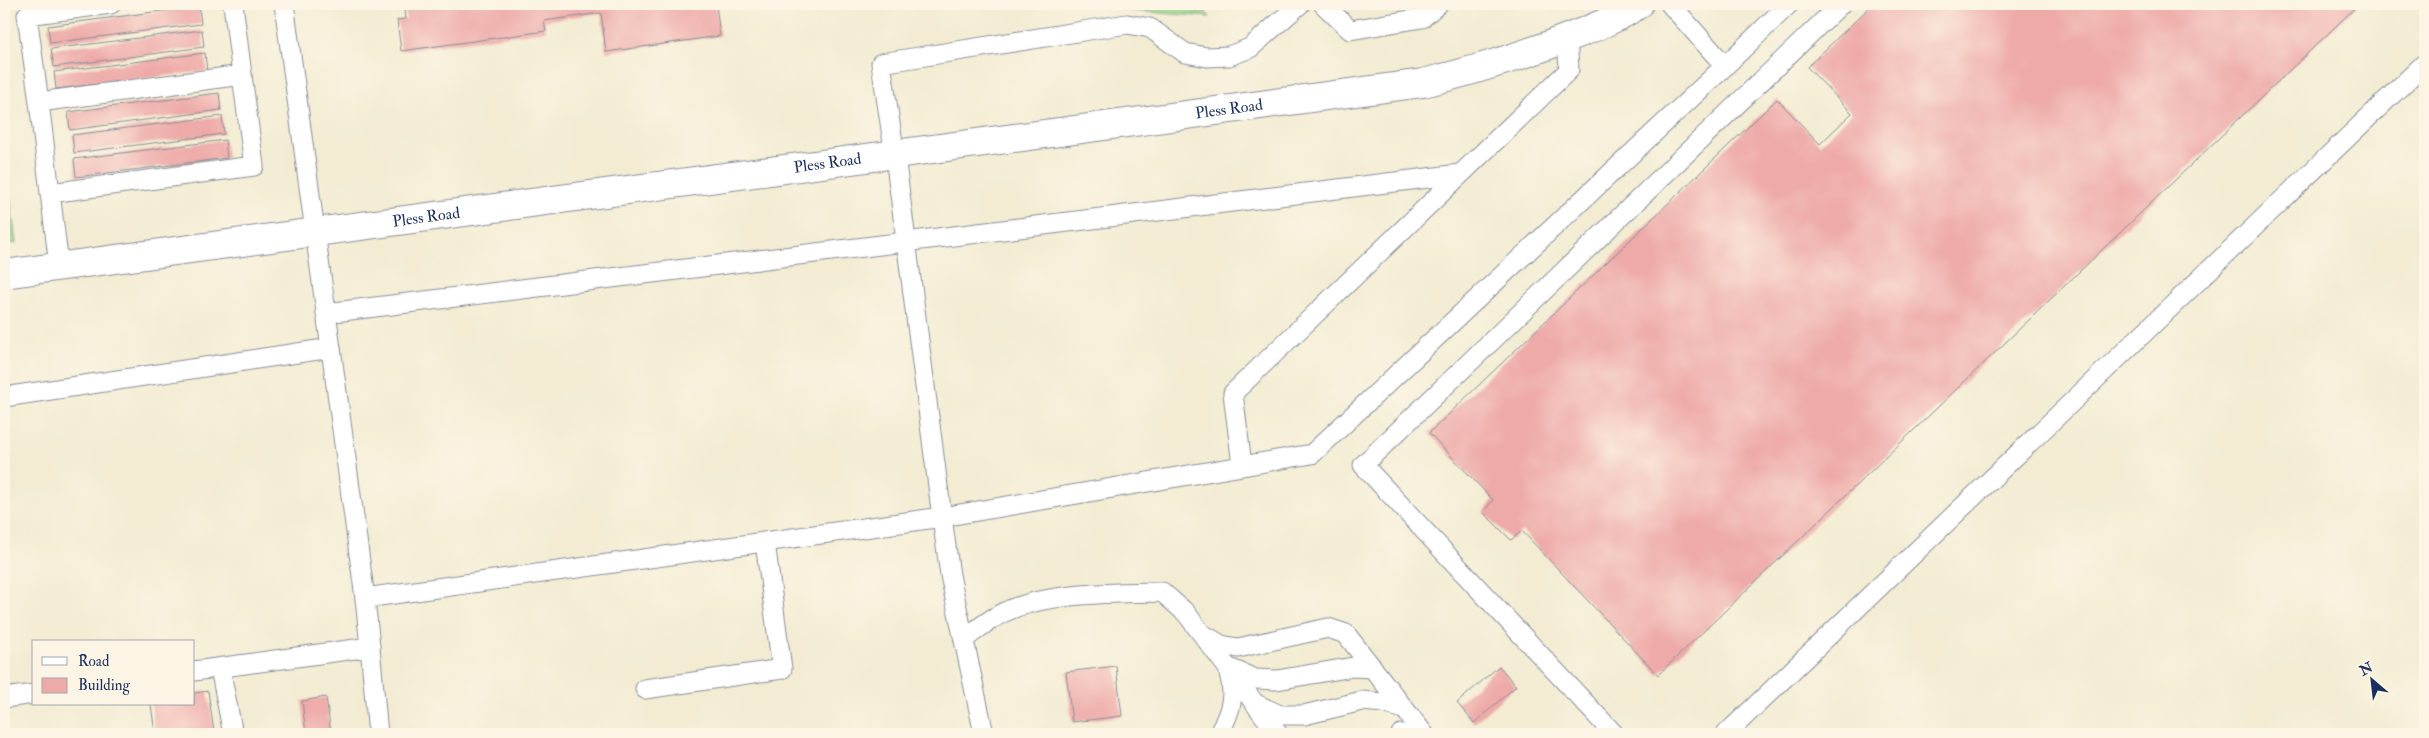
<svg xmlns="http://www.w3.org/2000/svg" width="2429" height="738" viewBox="0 0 2429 738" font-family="'IM FELL Double Pica',serif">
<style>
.green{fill:#9bd588;stroke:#5b8273}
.building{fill:#eeaaa9}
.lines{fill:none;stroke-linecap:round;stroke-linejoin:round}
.service-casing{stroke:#878e98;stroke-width:21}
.minor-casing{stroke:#878e98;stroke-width:30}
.service{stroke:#fff;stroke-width:19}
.minor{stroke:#fff;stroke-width:28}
.labels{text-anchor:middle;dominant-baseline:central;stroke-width:4.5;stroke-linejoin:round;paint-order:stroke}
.street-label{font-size:16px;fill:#1b2f5e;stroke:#fcf5e5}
</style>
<rect width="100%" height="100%" fill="#fcf5e5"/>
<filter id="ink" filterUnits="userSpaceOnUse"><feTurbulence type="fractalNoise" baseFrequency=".02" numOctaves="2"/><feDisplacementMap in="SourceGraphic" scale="10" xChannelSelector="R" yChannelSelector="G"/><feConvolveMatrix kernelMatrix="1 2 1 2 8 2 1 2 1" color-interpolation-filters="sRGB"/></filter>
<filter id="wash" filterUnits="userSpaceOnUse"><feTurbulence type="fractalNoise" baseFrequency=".0096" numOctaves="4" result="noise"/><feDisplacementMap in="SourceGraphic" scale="20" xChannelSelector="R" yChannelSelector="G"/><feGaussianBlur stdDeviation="1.12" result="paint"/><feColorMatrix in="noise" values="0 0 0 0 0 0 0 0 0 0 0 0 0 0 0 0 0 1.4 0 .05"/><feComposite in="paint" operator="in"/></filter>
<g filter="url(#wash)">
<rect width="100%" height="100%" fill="#f3ecd3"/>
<g class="green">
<path d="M1124,4H1198L1210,17L1123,10Z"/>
<path d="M4,150L16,243L4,245Z"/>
</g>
<g id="blocks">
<g class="building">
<path d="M394,4H716L720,36L606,52L601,13L544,21L546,31L401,51L397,20L406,19L405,9L395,10Z"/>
<path d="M1873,4H2359L1658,675L1522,531L1511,540L1483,512L1493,500L1429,433L1777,99L1820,144L1852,113L1807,67Z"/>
<path d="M199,6L201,24L50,43L48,26Z"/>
<path d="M202,30L204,47L54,67L51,49Z"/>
<path d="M205,53L207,71L56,89L54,72Z"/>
<path d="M219,93L221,110L70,130L68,112Z"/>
<path d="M222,116L224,134L74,153L72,135Z"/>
<path d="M225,140L227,158L76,177L74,159Z"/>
<path d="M1116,666L1122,716L1072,722L1066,672Z"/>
<path d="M1499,666L1516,686L1474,723L1457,703Z"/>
<path d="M208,691L214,732L155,734L151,704H194V693Z"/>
<path d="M326,697L331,734H306L302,701Z"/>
</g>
</g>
</g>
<g filter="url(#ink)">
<use href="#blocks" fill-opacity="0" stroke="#878e98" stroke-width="1"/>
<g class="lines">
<defs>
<g id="service">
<path d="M233,4L242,75"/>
<path d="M284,4L365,598L942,517L950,575L984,734"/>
<path d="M1300,4L1250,48L1229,56L1207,57L1185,53L1150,28L1127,24L881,63L895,156L942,517L1312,454L1725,66"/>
<path d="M1323,4L1350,30L1422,18L1438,4"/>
<path d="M1670,4L1725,66L1789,4"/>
<path d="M39,102L27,15L111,4"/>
<path d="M50,193L254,166L242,75L39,102L59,266"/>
<path d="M326,313L1460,174"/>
<path d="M4,397L331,348"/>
<path d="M1242,465L1233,393L1569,70L1567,38"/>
<path d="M1206,636L1221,645L1238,648L1328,628L1346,634L1424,734"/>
<path d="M964,639C975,631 987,621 999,615C1039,592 1116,593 1162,592L1186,613L1278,734"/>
<path d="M370,647L378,734"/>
<path d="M220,668L233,734"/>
<path d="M1229,668L1255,679L1277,680L1353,667L1373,668"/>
<path d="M194,671L370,647L365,598"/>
<path d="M645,689L782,669L765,542"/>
<path d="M4,698L34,694"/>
<path d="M1258,705L1280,715H1304L1362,701L1383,703L1404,709"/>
<path d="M1219,734C1230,712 1236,697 1229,673"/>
<path d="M1401,734H1410"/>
<path d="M1614,734L1363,465L1841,4"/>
<path d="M1726,734L2425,63"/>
</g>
<g id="minor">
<path id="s1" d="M4,274L1423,83C1474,71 1522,56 1570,37C1593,28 1619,18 1639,4"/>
</g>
</defs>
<use href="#service" class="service-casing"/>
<use href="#minor" class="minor-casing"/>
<use href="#service" class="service"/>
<use href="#minor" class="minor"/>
</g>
</g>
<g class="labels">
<g class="street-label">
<text stroke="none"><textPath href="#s1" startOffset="1236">Pless Road</textPath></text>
<text stroke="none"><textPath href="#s1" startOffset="831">Pless Road</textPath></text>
<text stroke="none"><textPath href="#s1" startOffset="426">Pless Road</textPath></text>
</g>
</g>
<rect width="2429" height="738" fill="none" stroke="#fcf5e5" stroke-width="20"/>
<rect x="32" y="640" width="162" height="65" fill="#fcf5e5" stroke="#a2a6af"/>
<rect x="42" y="657" width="25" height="8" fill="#ffffff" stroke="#a2a6af"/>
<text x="78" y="666" font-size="15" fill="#1b2f5e">Road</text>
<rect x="42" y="678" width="25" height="15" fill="#eeaaa9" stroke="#a2a6af"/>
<text x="78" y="690" font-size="15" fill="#1b2f5e">Building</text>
<g transform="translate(2372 680) rotate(332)" stroke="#fcf5e5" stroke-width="4" paint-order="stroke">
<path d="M0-4L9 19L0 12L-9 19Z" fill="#1b2f5e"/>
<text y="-8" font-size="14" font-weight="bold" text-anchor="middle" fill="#1b2f5e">N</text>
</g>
</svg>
